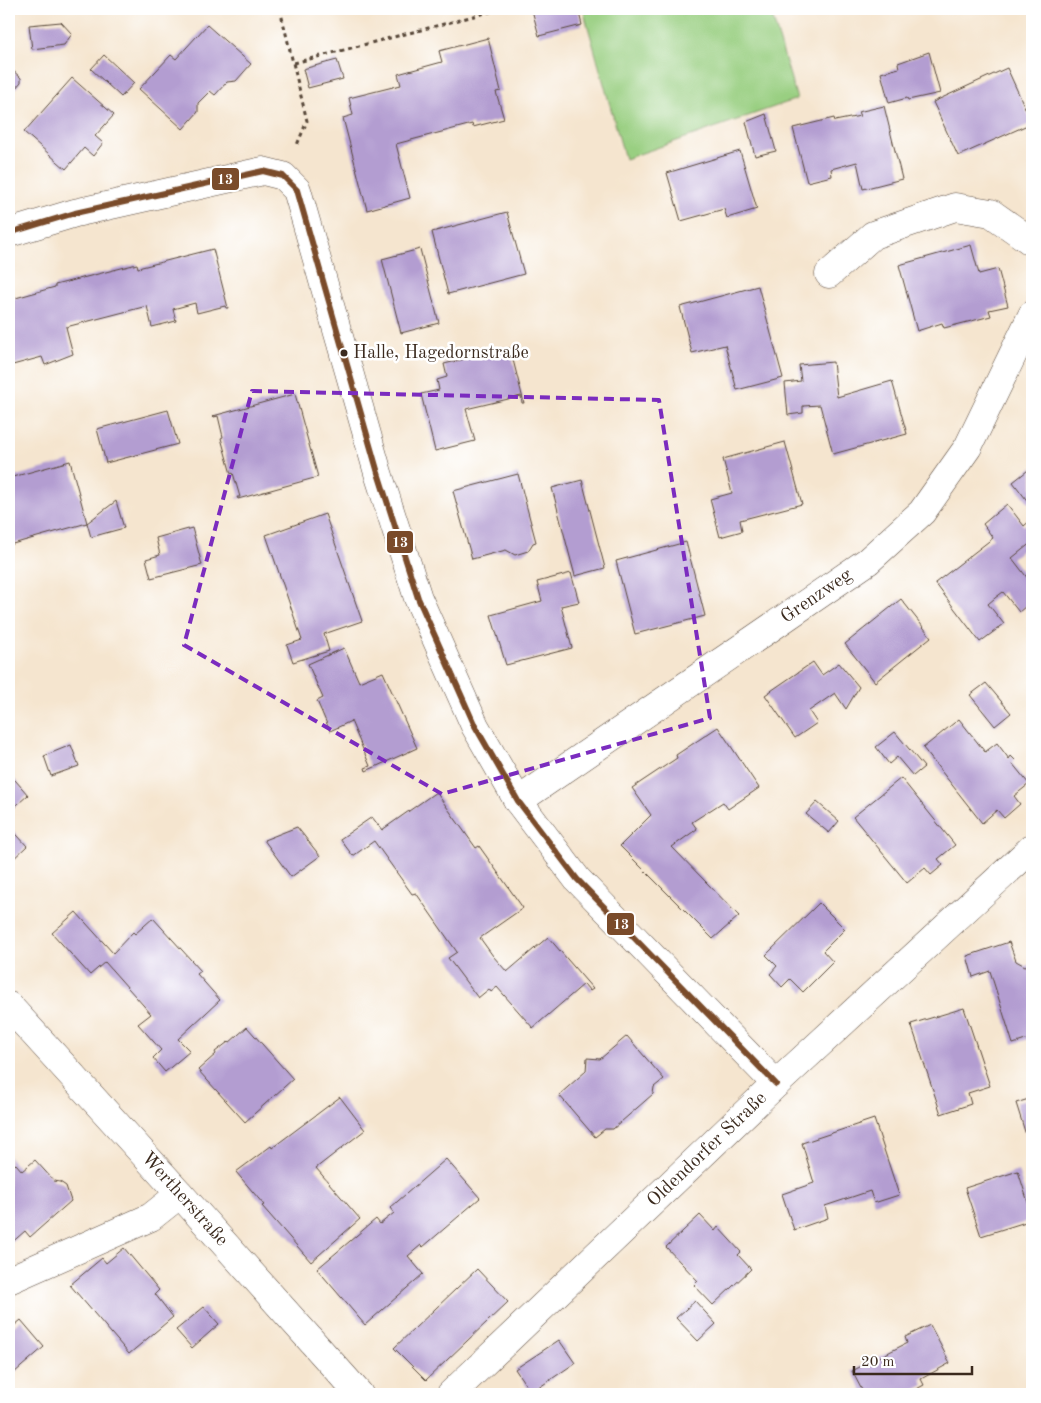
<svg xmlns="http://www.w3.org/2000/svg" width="1041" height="1403" viewBox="0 0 1041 1403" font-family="'Old Standard TT',serif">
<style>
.green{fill:#99cf81;stroke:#6a7c50}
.building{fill:#b39dd1}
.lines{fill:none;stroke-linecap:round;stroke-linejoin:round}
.minor-casing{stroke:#574639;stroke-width:29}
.path{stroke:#574639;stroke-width:3;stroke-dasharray:4 4;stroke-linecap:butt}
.minor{stroke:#fff;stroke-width:28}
.bus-1-casing{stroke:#fff;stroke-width:10}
.bus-1{stroke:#7a4b2a;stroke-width:6}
.marked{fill:none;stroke:#7b2cbf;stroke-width:4;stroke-dasharray:10 6;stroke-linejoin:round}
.bus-dot{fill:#3b2a1e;stroke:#fff;stroke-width:2}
.labels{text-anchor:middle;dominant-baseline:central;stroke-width:5;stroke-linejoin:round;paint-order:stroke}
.bus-label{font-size:18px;fill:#3b2a1e;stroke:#fff;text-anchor:start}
.street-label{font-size:19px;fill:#3b2a1e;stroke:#fff}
.line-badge{stroke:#fff;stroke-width:2}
.badge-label{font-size:14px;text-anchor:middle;font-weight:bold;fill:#fff}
</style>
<rect width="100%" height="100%" fill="#fff"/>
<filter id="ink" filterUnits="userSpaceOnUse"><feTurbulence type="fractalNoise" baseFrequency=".02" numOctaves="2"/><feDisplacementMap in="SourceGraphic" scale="10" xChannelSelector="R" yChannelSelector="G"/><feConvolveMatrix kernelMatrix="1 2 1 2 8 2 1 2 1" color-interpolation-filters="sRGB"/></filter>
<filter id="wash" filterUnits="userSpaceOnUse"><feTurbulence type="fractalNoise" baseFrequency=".0096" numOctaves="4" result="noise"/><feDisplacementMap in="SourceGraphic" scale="20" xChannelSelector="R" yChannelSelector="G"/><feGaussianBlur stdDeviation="1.12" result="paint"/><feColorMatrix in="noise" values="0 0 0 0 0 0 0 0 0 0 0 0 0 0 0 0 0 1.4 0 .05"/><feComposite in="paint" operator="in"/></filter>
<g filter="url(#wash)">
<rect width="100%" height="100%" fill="#f5e5cf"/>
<path class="green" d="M583,9H770L797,99L625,159Z"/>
<g id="blocks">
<g class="building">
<path d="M537,9H578L582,25L539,36L532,10Z"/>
<path d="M61,22L72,34L64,45L32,49L29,25Z"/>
<path d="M207,25L251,64L236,81L227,82L215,95L210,91L198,103V112L183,129L139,89L171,55L176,59Z"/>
<path d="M488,38L501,91L496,92L504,119L473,127L472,124L396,144L410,198L367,210L343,118L353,115L349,98L401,85L398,74L442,62L439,51Z"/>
<path d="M929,52L940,93L908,100L907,98L889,103L881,73L899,68L898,63Z"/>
<path d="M104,55L134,83L121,97L91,69Z"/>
<path d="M337,60L343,79L308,88L303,69Z"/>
<path d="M9,67L21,78V82L9,96Z"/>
<path d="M1007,68L1032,123L958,156L933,102Z"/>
<path d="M72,78L114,115L95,136L103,143L93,156L84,148L66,169L24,132Z"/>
<path d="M884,106L902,179L863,189L857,162L831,169L832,176L807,182L793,128L834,118L835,121L860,116L858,112Z"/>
<path d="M766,114L776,151L755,156L746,122Z"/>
<path d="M740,151L757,209L727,218L724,209L681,221L667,173Z"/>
<path d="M507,212L524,274L448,294L432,232Z"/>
<path d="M971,245L979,274L998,269L1008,306L989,310L991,316L944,328L942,323L917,331L899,265Z"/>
<path d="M213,249L228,308H226L225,306L197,313L195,303L173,309L176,321L152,327L147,306L66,327L73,354L45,365L42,357L9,366V290L12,299L55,287V285L137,264L138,268Z"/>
<path d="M420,249L439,323L401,333L382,259Z"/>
<path d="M758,286L783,378L737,390L725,345L692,353L680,307Z"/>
<path d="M510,348L524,403H522L521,396L466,409L475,441L435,451L421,394L439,390L437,380L447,377L444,364Z"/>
<path d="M833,362L837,397L892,381L907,434L833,454L820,405L803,406V413L788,415L785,383L801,381L799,365Z"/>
<path d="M295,394L318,477L238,499L237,497H240L233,473L231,474L221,438L223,437L218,416L214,417L213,416Z"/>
<path d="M168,410L178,444L106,463L97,429Z"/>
<path d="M785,442L802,504L740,520L742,531L720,537L710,499L732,493L723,459Z"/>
<path d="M70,461L87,523L116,501L124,528L91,537L87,523L9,545V478Z"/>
<path d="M1032,467V507L1013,482Z"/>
<path d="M518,474L536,542L533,543L528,551L515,555L506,550L472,559L453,491Z"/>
<path d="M582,480L605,568L575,576L552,488Z"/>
<path d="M1007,504L1024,526L1032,519V542L1012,558L1032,584V601L1019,612L1003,592L995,598L988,604L1004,624L980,642L935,583L993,538L983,524Z"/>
<path d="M325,514L362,621L324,634L329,651L293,662L287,645L302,640L266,535Z"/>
<path d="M192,528L202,565L151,578L146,559L160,555L156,538Z"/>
<path d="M686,542L705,616L635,634L616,561Z"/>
<path d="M571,573L579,602L561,606L572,648L506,665L491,615L542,601L537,582Z"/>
<path d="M901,599L931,637L875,682L845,644Z"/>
<path d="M344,648L359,682L383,672L417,748L366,771L365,768L370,766L351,721L330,731L317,701L323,698L308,664Z"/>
<path d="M813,662L822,675L839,663L859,687L846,709L835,693L809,711L817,723L795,738L765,695Z"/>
<path d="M986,683L1011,713L995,726L970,695Z"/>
<path d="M959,719L985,752L997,743L1009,759L1011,756L1015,760L1012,763L1029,784L1014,796L1020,804L1004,818L997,810L982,823L923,748Z"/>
<path d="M718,727L759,788L728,809L723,802L692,822L697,829L672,847L739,916L713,939L620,846L651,815L632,788L677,758L676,755Z"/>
<path d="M895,732L924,767L913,776L897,757L889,764L876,747Z"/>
<path d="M71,745L79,766L51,776L44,756Z"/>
<path d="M9,773L28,795L9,812Z"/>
<path d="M901,778L955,845L938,859L943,865L931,875L925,868L907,883L853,817Z"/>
<path d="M436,792L476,848L479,846L523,908L480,938L493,956L507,972L548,937L593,989L590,991L584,984L533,1028L497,987L491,992L489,989L478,998L448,958L457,952L416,893L412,894L374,841L353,856L340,839L372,817L382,830Z"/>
<path d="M817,802L839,821L829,833L806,814Z"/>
<path d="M9,826L27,846L9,863Z"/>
<path d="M297,827L320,856L291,877L264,840Z"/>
<path d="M819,903L845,929L823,951L833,962L803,992L790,979L782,987L770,974L777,966L766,955Z"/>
<path d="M76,912L113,953L133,932L135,934L153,918L201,971L197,974L220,1000L178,1039L190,1051L165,1072L153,1058L161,1050L138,1024L151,1014L105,962L90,975L52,933Z"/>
<path d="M1009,942L1016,961L1025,966L1032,964V1038L1013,1044L990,971L973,977L967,956Z"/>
<path d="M964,1008L990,1086L968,1093L971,1104L941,1114L911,1024Z"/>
<path d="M247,1027L293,1079L245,1122L198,1070L216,1054L215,1052L228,1042L229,1043Z"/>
<path d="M627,1036L664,1079L654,1087L653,1094L613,1129H605L595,1137L559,1095L586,1071L587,1058L600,1059Z"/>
<path d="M340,1097L365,1130L316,1168L360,1219L311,1262L262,1206L264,1205L236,1172L271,1146L272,1148Z"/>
<path d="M1032,1098V1133L1026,1135L1016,1103Z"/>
<path d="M874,1119L899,1195L874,1203L870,1191L825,1206L828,1218L794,1230L782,1194L814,1183L802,1143Z"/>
<path d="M9,1156L15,1165L16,1164L22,1171L35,1160L54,1181L60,1182L66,1186L71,1201L30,1237L25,1231L9,1245Z"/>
<path d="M446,1159L480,1198L423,1247L421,1245L408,1256L423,1274L365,1325L317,1269L376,1219L380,1224L394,1213L390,1208Z"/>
<path d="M1018,1171L1032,1215V1220L981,1236L965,1188Z"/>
<path d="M700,1215L715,1231L718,1227L741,1252L738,1255L751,1269L713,1305L694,1285L698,1281L666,1247Z"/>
<path d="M124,1248L159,1290L155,1294L173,1317L129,1354L70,1285L102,1258L106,1263Z"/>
<path d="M477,1269L508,1302L426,1380L394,1348Z"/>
<path d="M695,1301L716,1324L698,1341L676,1318Z"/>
<path d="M204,1307L219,1324L192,1348L176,1330Z"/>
<path d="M21,1320L44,1347L14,1373L9,1367V1330Z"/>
<path d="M930,1325L950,1363L921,1379L924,1385L907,1394H864L852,1371L907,1343L905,1337Z"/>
<path d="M559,1340L575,1363L531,1393L515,1369Z"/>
</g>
</g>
</g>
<g filter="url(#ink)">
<use href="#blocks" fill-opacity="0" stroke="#574639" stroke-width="1"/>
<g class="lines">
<defs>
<g id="minor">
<path d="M9,233L75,213L263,171L283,176L297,190L378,473L418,598L475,726L518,801L577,879L776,1084"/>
<path d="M829,274L873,235L955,207L991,213L1032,242"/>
<path id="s1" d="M518,801L868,561L922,512L968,447L1032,315"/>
<path id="s2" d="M9,1006L180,1194L359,1394"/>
<path d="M9,1280L151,1217L180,1194"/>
<path id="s3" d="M451,1394L776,1084L1032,848"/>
</g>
</defs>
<use href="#minor" class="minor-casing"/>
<g class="path">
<path d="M280,9L307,121L297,145"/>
<path d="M294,63L501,9"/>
</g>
<use href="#minor" class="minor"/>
<defs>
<path id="bus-1" d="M9,233L75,213L263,171L283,176L297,190L378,473L418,598L475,726L518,801L577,879L776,1084"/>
</defs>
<use href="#bus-1" class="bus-1-casing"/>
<use href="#bus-1" class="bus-1"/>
</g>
</g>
<path class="marked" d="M252,391L659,400L710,718L442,794L184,645Z"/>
<circle class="bus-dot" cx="344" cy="353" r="4.5"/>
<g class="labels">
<g class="bus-label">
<text x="353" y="353">Halle, Hagedornstraße</text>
</g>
<g class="street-label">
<text stroke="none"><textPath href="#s1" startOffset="362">Grenzweg</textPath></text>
<text stroke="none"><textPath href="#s3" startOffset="354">Oldendorfer Straße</textPath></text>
<text stroke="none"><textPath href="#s2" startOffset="261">Wertherstraße</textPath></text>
</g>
</g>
<g class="line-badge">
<rect x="211" y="167" width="29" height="24" rx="5" fill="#7a4b2a"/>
<rect x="386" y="530" width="28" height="24" rx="5" fill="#7a4b2a"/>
<rect x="606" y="912" width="29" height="24" rx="5" fill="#7a4b2a"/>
</g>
<g class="badge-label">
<text x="225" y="184">13</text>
<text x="400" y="547">13</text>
<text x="621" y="929">13</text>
</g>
<rect width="1041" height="1403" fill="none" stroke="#fff" stroke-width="30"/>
<path d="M854 1366v8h118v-8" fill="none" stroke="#3b2a1e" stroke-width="2.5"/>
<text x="861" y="1366" font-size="15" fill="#3b2a1e" stroke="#ffffff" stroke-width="4" paint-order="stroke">20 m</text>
</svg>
